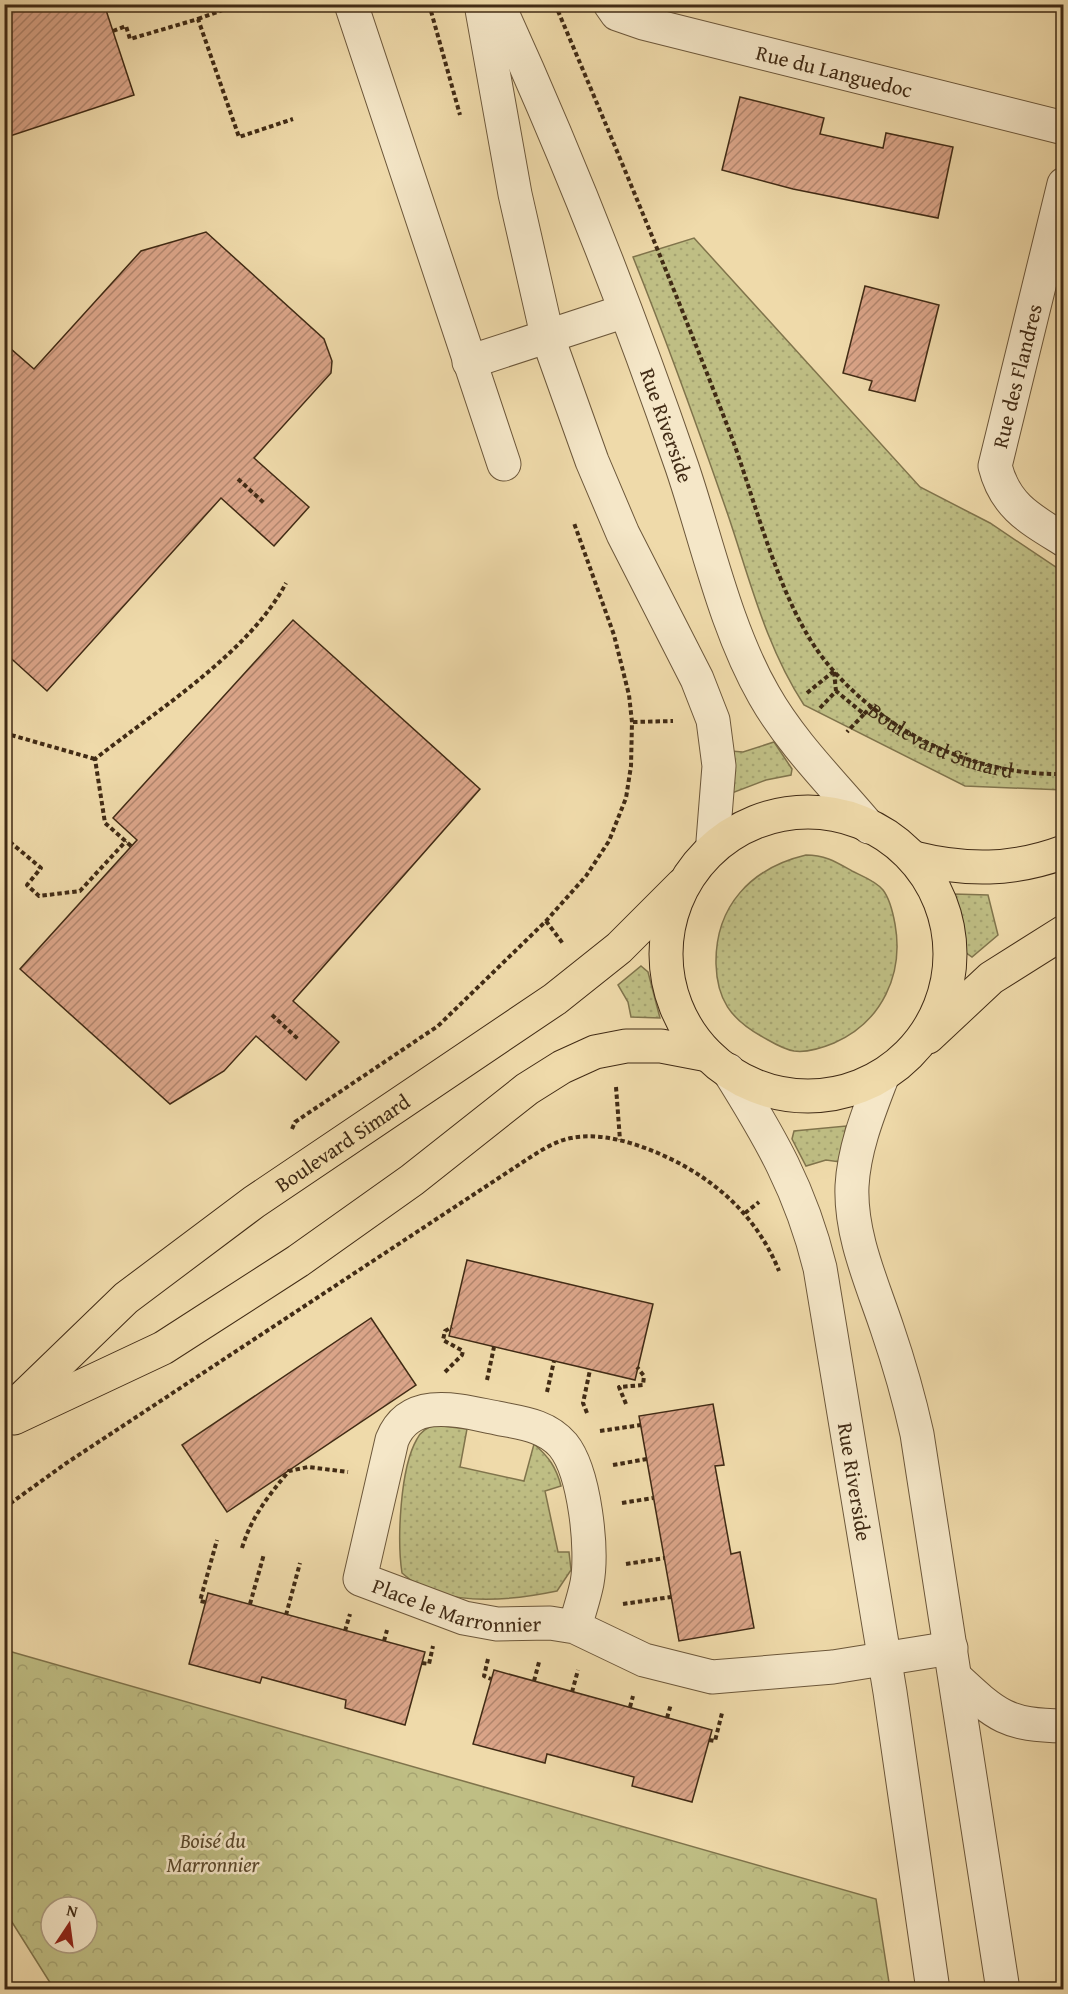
<svg xmlns="http://www.w3.org/2000/svg" width="1068" height="1994" viewBox="0 0 1068 1994" font-family="'Gentium Book Plus',serif">
<style>
.grass{fill:url(#grass-dots);stroke:#80744c;stroke-width:1.5}
.forest{fill:url(#forest-crowns);stroke:#80744c;stroke-width:1.5;fill-rule:evenodd}
.building{fill:url(#building-hatch);stroke:#412b15;stroke-width:1.5}
.lines{fill:none;stroke-linecap:round;stroke-linejoin:round}
.minor-casing{stroke:#6c573a;stroke-width:35}
.major-casing{stroke:#412b15;stroke-width:35}
.path{stroke:#412b15;stroke-width:4;stroke-dasharray:4.5 3;stroke-linecap:butt}
.minor{stroke:#f5e7c8;stroke-width:33}
.major{stroke:#efdaaa;stroke-width:33}
.labels{text-anchor:middle;dominant-baseline:central;stroke-width:5;stroke-linejoin:round;paint-order:stroke}
.street-label{font-size:21px;fill:#412b15;stroke:#f5e7c8}
.park-label{font-size:21px;font-style:italic;fill:#5a482b;stroke:#f5e7c8}
</style>
<defs>
<pattern id="grass-dots" width="8" height="8" patternUnits="userSpaceOnUse" patternTransform="scale(1.5)"><rect width="8" height="8" fill="#bfbe84"/><path d="M2 2h.1M6 6h.1" fill="none" stroke="#a5a371" stroke-width="1.8" stroke-linecap="round"/></pattern>
<pattern id="forest-crowns" width="20" height="18" patternUnits="userSpaceOnUse" patternTransform="scale(1.5)"><rect width="20" height="18" fill="#bfbe84"/><path d="M2 6a3 3 0 1 1 6 0M12 15a3 3 0 1 1 6 0" fill="none" stroke="#a5a371"/></pattern>
<pattern id="building-hatch" width="6" height="6" patternUnits="userSpaceOnUse" patternTransform="scale(1.5)"><rect width="6" height="6" fill="#daa488"/><path d="M-1 1l2-2M0 6l6-6M5 7l2-2" fill="none" stroke="#b2866e"/></pattern>
</defs>
<rect width="100%" height="100%" fill="#efdaaa"/>
<filter id="stains"><feTurbulence type="fractalNoise" baseFrequency=".00333" numOctaves="4"/><feColorMatrix values="0 0 0 0 .2 0 0 0 0 .09 0 0 0 0 .02 0 0 0 .5 -.17"/></filter>
<radialGradient id="worn" r=".72"><stop offset=".6" stop-color="#630" stop-opacity="0"/><stop offset="1" stop-color="#630" stop-opacity=".3"/></radialGradient>
<g class="grass">
<path d="M694,238L920,487L990,523L1063,572V790L965,786L804,705C766,647 750,580 728,515C698,428 667,342 633,257Z"/>
<path d="M774,742L792,769L791,775L766,780L732,793L731,751L743,752Z"/>
<path d="M806,855C825,855 836,862 852,871C862,876 876,881 883,890C890,899 893,913 895,924C904,974 882,1022 834,1043C822,1048 808,1053 794,1051C782,1049 772,1042 761,1036C731,1019 717,1000 716,964C715,906 751,868 806,855Z"/>
<path d="M953,894L988,895L998,935L972,957L965,952L962,919Z"/>
<path d="M641,966L648,972L660,1018L631,1017L628,1002L618,985Z"/>
<path d="M846,1126L840,1162L826,1160L806,1166L792,1139L794,1131Z"/>
<path d="M434,1425L467,1429L460,1467L524,1481L534,1444C549,1457 556,1467 561,1486L545,1491L558,1552H569L571,1570L557,1591C509,1601 441,1609 402,1573C397,1540 400,1468 417,1439C421,1431 427,1428 434,1425Z"/>
</g>
<path class="forest" d="M5,1650L876,1899L890,1989H54L5,1911ZM51,1907H87V1943H51Z"/>
<g class="building">
<path d="M4,4H104L134,95L4,138Z"/>
<path d="M740,97L824,118L820,134L883,148L886,133L953,147L938,218L793,189L722,170Z"/>
<path d="M206,232L324,339L332,361L331,373L254,458L309,507L274,546L221,498L47,691L4,652V343L34,369L141,251Z"/>
<path d="M865,286L939,305L915,401L869,390L872,381L843,373Z"/>
<path d="M293,620L480,789L293,1001L339,1042L306,1080L256,1036L224,1071L170,1104L20,969L137,840L113,818Z"/>
<path d="M467,1260L653,1304L635,1380L449,1336Z"/>
<path d="M371,1318L416,1385L227,1512L182,1445Z"/>
<path d="M713,1404L724,1465L715,1466L731,1554L740,1552L754,1628L679,1641L639,1416Z"/>
<path d="M208,1593L425,1652L405,1725L345,1708L346,1700L262,1677L260,1683L189,1664Z"/>
<path d="M494,1670L712,1730L692,1802L632,1786L634,1777L547,1754L545,1763L473,1744Z"/>
</g>
<g class="lines">
<defs>
<g id="minor">
<path d="M351,4L504,464"/>
<path d="M481,4L515,194L547,335L592,461L623,534L697,679L713,720L719,766L713,841"/>
<path id="s2" d="M498,4C567,155 628,310 682,467C707,541 725,627 764,695C791,743 833,784 869,827"/>
<path id="s3" d="M610,4L617,14L643,23L1064,128"/>
<path d="M1064,184L995,466C1005,506 1030,519 1064,540"/>
<path d="M469,362L625,311"/>
<path id="s4" d="M728,1070C770,1137 801,1190 820,1268L890,1692L933,1990"/>
<path d="M881,1080C868,1114 854,1149 852,1186C850,1235 872,1283 887,1328C899,1363 909,1398 917,1434L1003,1990"/>
<path id="s5" d="M575,1627C579,1612 584,1598 587,1583C593,1550 585,1472 563,1445C546,1425 521,1423 497,1418C461,1411 410,1395 392,1440L360,1579L464,1618L497,1624L550,1623L575,1627L644,1660L712,1677L833,1667L951,1648"/>
<path d="M956,1678C997,1716 1006,1725 1064,1726"/>
</g>
<g id="major">
<circle cx="808" cy="954" r="142"/>
<path d="M914,858C966,871 1013,871 1064,852"/>
<path d="M928,1037L991,978L1064,932"/>
<path id="s6" d="M4,1416L126,1298L254,1202L555,999L619,948L682,885"/>
<path d="M14,1418L163,1348L298,1261L412,1180L527,1089L562,1067L595,1052L626,1046H661L708,1055"/>
</g>
</defs>
<use href="#minor" class="minor-casing"/>
<use href="#major" class="major-casing"/>
<g class="path">
<path d="M429,4L460,115"/>
<path id="s1" d="M555,4C615,145 674,287 729,430C756,501 779,604 826,662C883,732 973,776 1064,774"/>
<path d="M198,19L239,4"/>
<path d="M113,31L126,26L130,39L198,19L239,137L293,119"/>
<path d="M238,479L264,503"/>
<path d="M834,672L836,691"/>
<path d="M807,693L834,671"/>
<path d="M820,708L836,691L864,714L847,732"/>
<path d="M864,714L872,706"/>
<path d="M633,722L673,721"/>
<path d="M4,733L95,759"/>
<path d="M4,837L41,868L27,885L39,896L80,891L126,841"/>
<path d="M131,846L105,823L95,759C156,711 250,652 286,583"/>
<path d="M546,921L564,945"/>
<path d="M272,1015L298,1039"/>
<path d="M616,1087L620,1140"/>
<path d="M292,1129L295,1122L438,1026L546,921L586,876L609,841L626,798L631,766L632,722L629,695L614,635L574,523"/>
<path d="M745,1213L759,1202"/>
<path d="M445,1372L462,1355L463,1351L443,1340L445,1331L452,1327"/>
<path d="M487,1380L494,1347"/>
<path d="M547,1392L554,1361"/>
<path d="M626,1404L619,1387L643,1385L644,1376L637,1367"/>
<path d="M587,1413L583,1403L590,1370"/>
<path d="M600,1431L641,1425"/>
<path d="M613,1465L647,1459"/>
<path d="M622,1503L653,1498"/>
<path d="M4,1508L65,1464L526,1160C540,1151 555,1141 571,1138C597,1133 624,1140 648,1149C707,1172 755,1211 779,1271"/>
<path d="M242,1548C251,1518 268,1496 289,1471L308,1467L348,1472"/>
<path d="M626,1564L665,1558"/>
<path d="M205,1602L200,1601L217,1540"/>
<path d="M250,1604L264,1554"/>
<path d="M623,1604L671,1597"/>
<path d="M286,1615L300,1563"/>
<path d="M345,1631L350,1614"/>
<path d="M384,1641L387,1630"/>
<path d="M488,1659L484,1676L491,1679"/>
<path d="M422,1663L429,1664L433,1646"/>
<path d="M534,1681L539,1662"/>
<path d="M572,1692L578,1670"/>
<path d="M630,1707L633,1696"/>
<path d="M667,1718L671,1704"/>
<path d="M709,1740L715,1741L722,1713"/>
</g>
<use href="#minor" class="minor"/>
<use href="#major" class="major"/>
</g>
<g class="labels">
<g class="street-label">
<text stroke="none"><textPath href="#s3" startOffset="237">Rue du Languedoc</textPath></text>
<text transform="translate(1017 376) rotate(-76)">Rue des Flandres</text>
<text stroke="none"><textPath href="#s2" startOffset="454">Rue Riverside</textPath></text>
<text stroke="none"><textPath href="#s1" startOffset="855">Boulevard Simard</textPath></text>
<text stroke="none"><textPath href="#s6" startOffset="436">Boulevard Simard</textPath></text>
<text stroke="none"><textPath href="#s4" startOffset="436">Rue Riverside</textPath></text>
<text stroke="none"><textPath href="#s5" startOffset="624">Place le Marronnier</textPath></text>
</g>
<g class="park-label">
<text x="213" y="1840">Boisé du<tspan x="213" dy="24">Marronnier</tspan></text>
</g>
</g>
<rect width="1068" height="1994" fill="none" stroke="#efdaaa" stroke-width="24"/>
<rect x="6" y="6" width="1056" height="1982" fill="none" stroke="#412b15" stroke-width="3"/>
<rect x="12" y="12" width="1044" height="1970" fill="none" stroke="#412b15" stroke-width="1.5"/>
<g transform="translate(69 1925) rotate(13)"><circle r="28" fill="#f5e7c8" stroke="#ad9c80" stroke-width="1.5"/>
<path d="M0-4.5L10 22L0 15L-10 22Z" fill="#8f2418"/>
<text y="-9" font-size="16" font-weight="bold" text-anchor="middle" fill="#412b15">N</text>
</g>
<rect width="100%" height="100%" filter="url(#stains)"/>
<rect width="100%" height="100%" fill="url(#worn)"/>
</svg>
